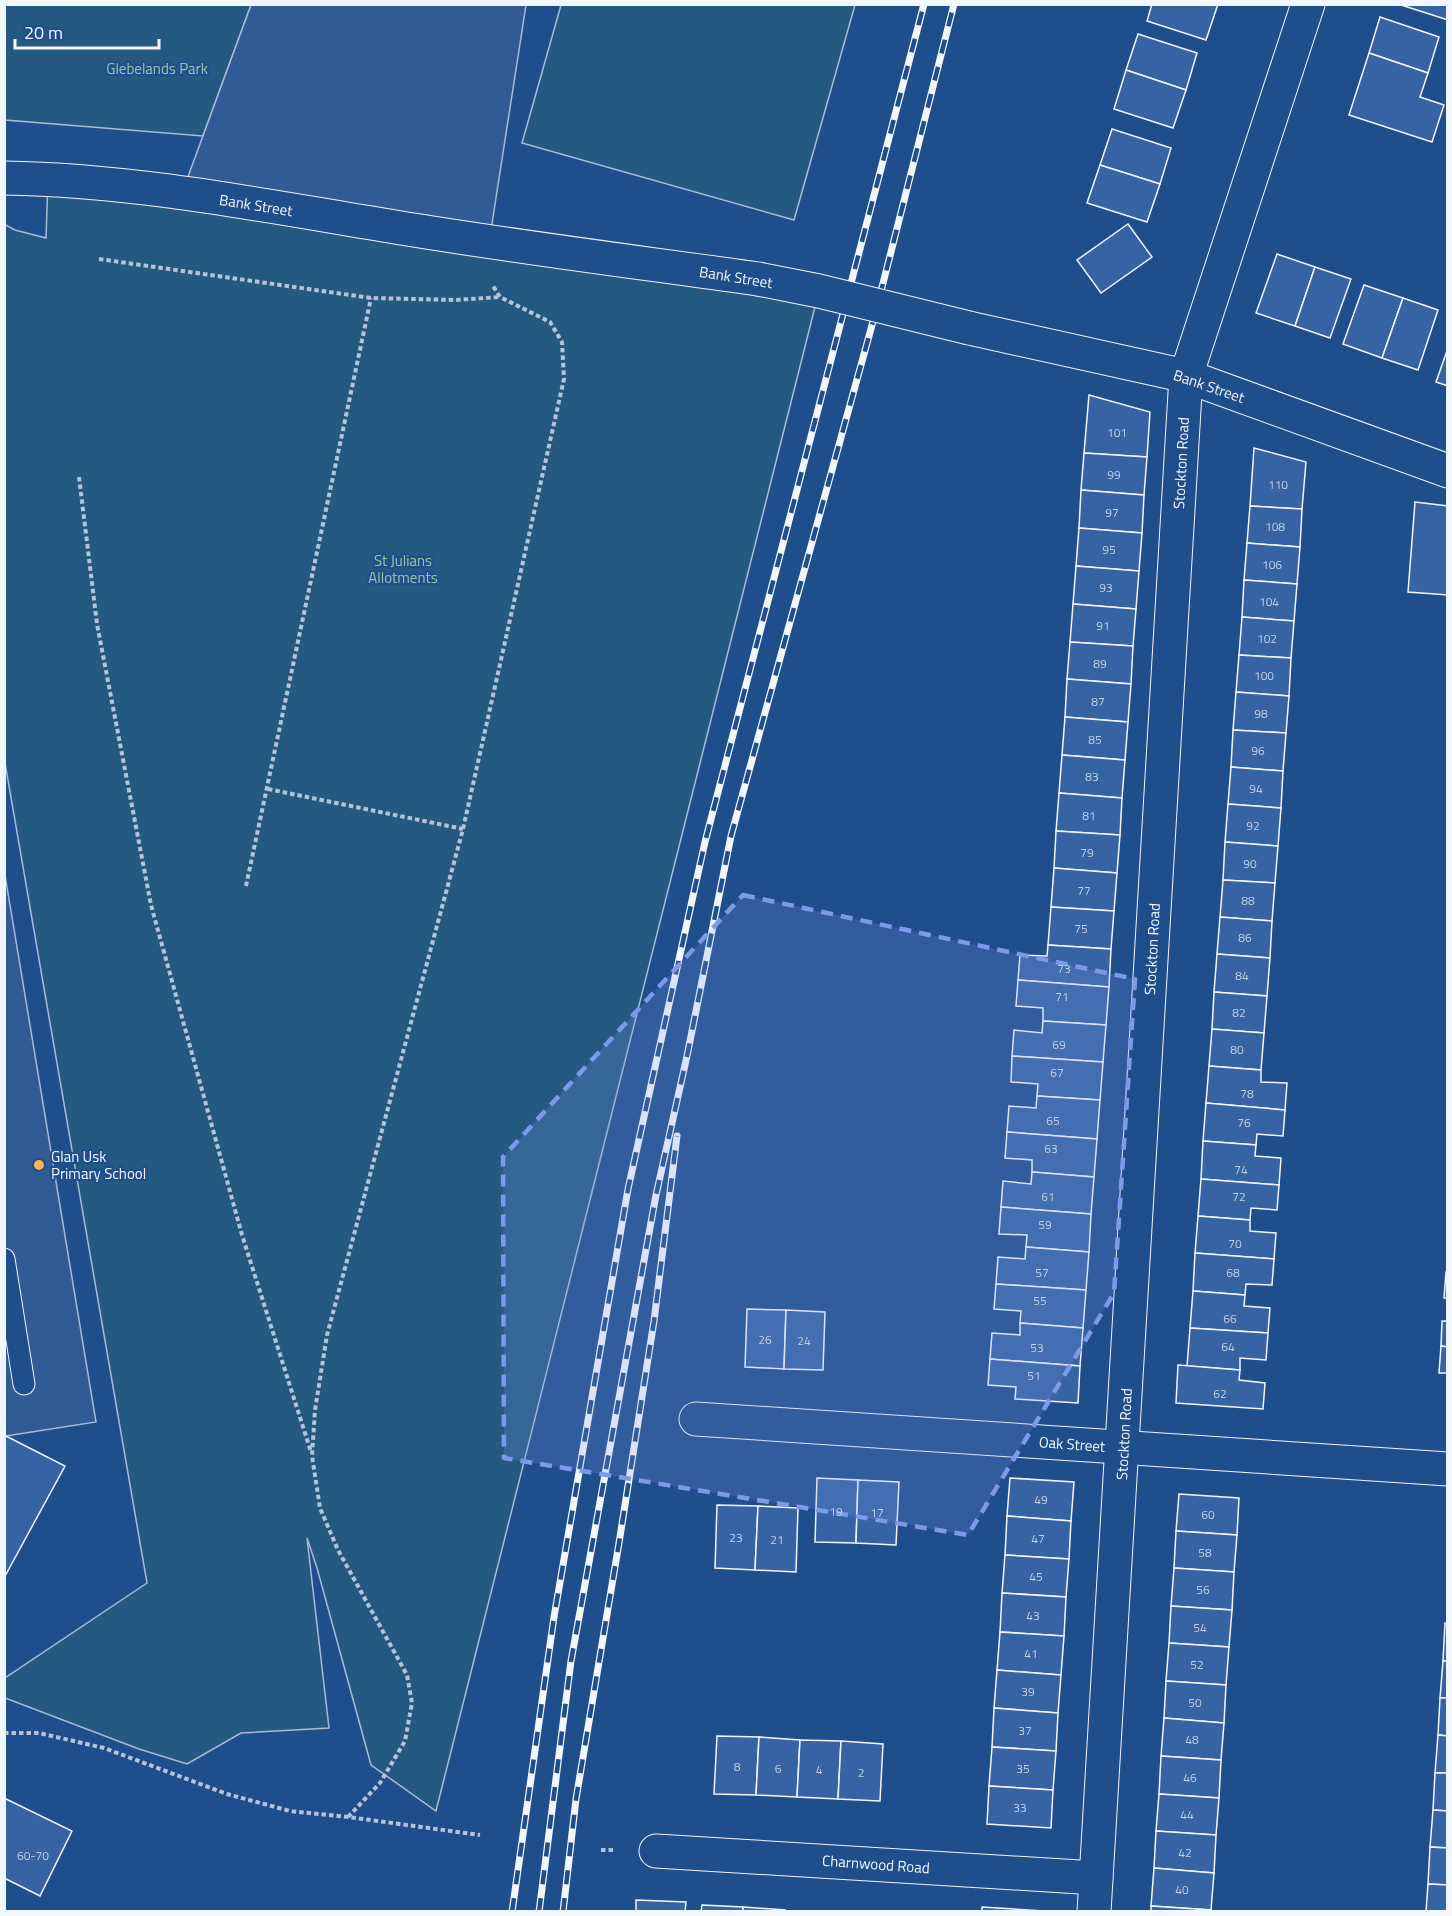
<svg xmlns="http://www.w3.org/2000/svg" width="1452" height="1916" viewBox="0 0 1452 1916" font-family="'Titillium Web',sans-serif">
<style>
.green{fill:#245a82;stroke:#a8bbd7;stroke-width:1.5}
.parking{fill:#305b95;stroke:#a8bbd7;stroke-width:1.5}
.building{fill:#3563a3;stroke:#f2f6ff;stroke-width:1.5}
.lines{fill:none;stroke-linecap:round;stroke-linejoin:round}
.lane-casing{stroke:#f2f6ff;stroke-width:23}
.street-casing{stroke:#f2f6ff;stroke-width:35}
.path{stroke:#b3c4dc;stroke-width:4;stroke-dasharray:4.5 3;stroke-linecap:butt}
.lane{stroke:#1f4e8c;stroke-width:21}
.street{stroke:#1f4e8c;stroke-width:33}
.rail-casing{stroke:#f2f6ff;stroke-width:7}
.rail{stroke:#1f4e8c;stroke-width:4.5;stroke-dasharray:14;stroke-linecap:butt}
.street-bridge-casing{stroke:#f2f6ff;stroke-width:35;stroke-linecap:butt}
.street-bridge{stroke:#1f4e8c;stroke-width:33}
.marked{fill:#7d9aea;fill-opacity:0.2;stroke:#7d9aea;stroke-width:4.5;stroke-dasharray:12 8;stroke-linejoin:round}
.poi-dot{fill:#ffb74d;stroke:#1f4e8c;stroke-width:2}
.labels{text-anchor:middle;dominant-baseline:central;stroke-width:4.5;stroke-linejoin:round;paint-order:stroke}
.number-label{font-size:12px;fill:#c3d1e8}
.park-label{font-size:15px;fill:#97c8a6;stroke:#1f4e8c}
.street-label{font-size:15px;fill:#f2f6ff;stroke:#1f4e8c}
.poi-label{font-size:15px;fill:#f2f6ff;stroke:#1f4e8c;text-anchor:start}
</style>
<rect width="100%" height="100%" fill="#1f4e8c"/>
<g class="green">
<path d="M4,5L5,4L251,5L203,136L5,120Z"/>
<path d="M561,5H855L794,220L522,143Z"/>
<path d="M48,179L819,291L436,1811L371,1765L317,1568L307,1538L329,1728L241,1733L187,1764L139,1749L5,1698V1678L147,1583L5,763L4,224L15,230L46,238Z"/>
</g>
<g class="parking">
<path d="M251,5H526L489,243L182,193Z"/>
<path d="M4,869L96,1422L6,1436L4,1435Z"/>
</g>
<g class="building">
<path d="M1152,4H1218L1206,40L1147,21Z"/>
<path d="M1398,4H1448V20Z"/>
<path d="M1380,17L1439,37L1428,73L1369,53Z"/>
<path d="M1138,34L1197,53L1186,90L1126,70Z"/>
<path d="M1369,53L1428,73L1420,97L1444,105L1432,142L1349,115Z"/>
<path d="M1126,70L1186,90L1173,128L1114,109Z"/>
<path d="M1112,129L1171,148L1160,184L1100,165Z"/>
<path d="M1100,165L1160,184L1147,222L1087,203Z"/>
<path d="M1128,224L1152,257L1101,293L1077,260Z"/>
<path d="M1277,254L1315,267L1295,326L1256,313Z"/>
<path d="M1315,267L1351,279L1330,338L1295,326Z"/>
<path d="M1364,285L1403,298L1382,358L1343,344Z"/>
<path d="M1403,298L1438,310L1418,370L1382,358Z"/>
<path d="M1448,348V386L1436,382Z"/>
<path d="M1089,395L1150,412L1147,457L1084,453Z"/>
<path d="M1254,448L1306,462L1302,509L1250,506Z"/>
<path d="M1084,453L1147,457L1144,495L1081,490Z"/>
<path d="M1081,490L1144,495L1142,533L1079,528Z"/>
<path d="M1415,502L1448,506V595L1408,592Z"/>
<path d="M1250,506L1302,509L1300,547L1247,543Z"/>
<path d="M1079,528L1142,533L1139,571L1076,566Z"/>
<path d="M1247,543L1300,547L1297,584L1244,580Z"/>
<path d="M1076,566L1139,571L1136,609L1073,604Z"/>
<path d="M1244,580L1297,584L1294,621L1242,617Z"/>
<path d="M1073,604L1136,609L1133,646L1070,642Z"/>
<path d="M1242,617L1294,621L1291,658L1239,655Z"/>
<path d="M1070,642L1133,646L1131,684L1067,679Z"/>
<path d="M1239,655L1291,658L1289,696L1236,692Z"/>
<path d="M1067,679L1131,684L1128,722L1065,717Z"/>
<path d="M1236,692L1289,696L1286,733L1233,730Z"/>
<path d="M1065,717L1128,722L1125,760L1062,755Z"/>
<path d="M1233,730L1286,733L1283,771L1231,767Z"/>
<path d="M1062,755L1125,760L1122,798L1059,793Z"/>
<path d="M1231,767L1283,771L1281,808L1228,804Z"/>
<path d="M1059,793L1122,798L1120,835L1056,831Z"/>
<path d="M1228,804L1281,808L1278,846L1225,842Z"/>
<path d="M1056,831L1120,835L1117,873L1054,868Z"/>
<path d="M1225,842L1278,846L1275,883L1223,880Z"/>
<path d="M1054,868L1117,873L1114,911L1051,907Z"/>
<path d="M1223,880L1275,883L1272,921L1220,917Z"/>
<path d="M1051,907L1114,911L1111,949L1048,945Z"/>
<path d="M1220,917L1272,921L1270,958L1217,954Z"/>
<path d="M1048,945L1111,949L1109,987L1018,980L1020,955L1047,956Z"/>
<path d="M1217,954L1270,958L1267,996L1214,992Z"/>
<path d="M1018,980L1109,987L1106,1025L1043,1021V1008L1016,1006Z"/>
<path d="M1214,992L1267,996L1264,1033L1212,1029Z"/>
<path d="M1043,1021L1106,1025L1103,1062L1012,1056L1014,1030L1042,1033Z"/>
<path d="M1212,1029L1264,1033L1261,1070L1209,1066Z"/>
<path d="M1012,1056L1103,1062L1100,1100L1037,1096L1038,1084L1011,1082Z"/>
<path d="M1209,1066L1261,1070V1082L1287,1083L1285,1110L1206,1103Z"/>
<path d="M1037,1096L1100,1100L1097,1139L1007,1132L1009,1106L1036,1108Z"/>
<path d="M1206,1103L1285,1110L1283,1136L1257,1134L1256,1145L1203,1141Z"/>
<path d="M1007,1132L1097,1139L1094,1177L1032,1172V1160L1005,1158Z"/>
<path d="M1203,1141L1256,1145L1255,1156L1281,1158L1279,1185L1201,1179Z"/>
<path d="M1032,1172L1094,1177L1091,1214L1001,1207L1003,1181L1031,1184Z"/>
<path d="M1201,1179L1279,1185L1277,1210L1251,1208L1250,1220L1198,1216Z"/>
<path d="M1001,1207L1091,1214L1089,1252L1026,1247L1027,1235L999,1234Z"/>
<path d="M1198,1216L1250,1220V1231L1276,1233L1274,1259L1195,1253Z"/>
<path d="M1026,1247L1089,1252L1086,1290L996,1284L998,1257L1025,1259Z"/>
<path d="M1195,1253L1274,1259L1272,1285L1246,1284L1245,1295L1193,1291Z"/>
<path d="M1446,1272H1448V1298H1444Z"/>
<path d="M996,1284L1086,1290L1083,1328L1020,1323L1021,1311L994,1309Z"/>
<path d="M1193,1291L1245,1295L1244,1306L1270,1308L1268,1333L1190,1328Z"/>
<path d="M747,1309L786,1310L784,1369L745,1367Z"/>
<path d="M786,1310L825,1312L823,1370L784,1369Z"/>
<path d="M1442,1321H1448V1347L1441,1346Z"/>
<path d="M1020,1323L1083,1328L1080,1366L990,1359L992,1333L1020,1335Z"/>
<path d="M1190,1328L1268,1333L1266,1360L1240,1358V1370L1187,1366Z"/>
<path d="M1441,1346L1448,1347V1373H1439Z"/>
<path d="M990,1359L1080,1366L1078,1403L1015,1399L1016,1387L988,1385Z"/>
<path d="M1178,1365L1240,1370L1239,1380L1265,1383L1263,1409L1176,1403Z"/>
<path d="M4,1435L65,1466L4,1578Z"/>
<path d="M817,1478L858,1480L856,1543L815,1542Z"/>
<path d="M1010,1478L1074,1482L1071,1521L1007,1516Z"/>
<path d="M858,1480L899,1482L896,1545L856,1543Z"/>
<path d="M1179,1494L1239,1498L1237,1535L1176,1531Z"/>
<path d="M717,1505L758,1506L755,1570L715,1568Z"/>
<path d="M758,1506L798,1508L796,1572L755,1570Z"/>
<path d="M1007,1516L1071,1521L1069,1559L1005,1555Z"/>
<path d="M1176,1531L1237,1535L1234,1572L1174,1568Z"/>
<path d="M1005,1555L1069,1559L1066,1597L1002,1593Z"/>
<path d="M1174,1568L1234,1572L1232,1610L1171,1606Z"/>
<path d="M1002,1593L1066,1597L1064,1636L1000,1632Z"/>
<path d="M1171,1606L1232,1610L1229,1647L1169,1643Z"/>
<path d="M1445,1623H1448V1661H1443Z"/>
<path d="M1000,1632L1064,1636L1061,1675L997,1670Z"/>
<path d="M1169,1643L1229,1647L1226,1685L1166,1681Z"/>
<path d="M1443,1661H1448V1698H1440Z"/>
<path d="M997,1670L1061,1675L1058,1713L994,1708Z"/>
<path d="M1166,1681L1226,1685L1224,1723L1164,1718Z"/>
<path d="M1440,1698H1448V1736L1438,1735Z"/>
<path d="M994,1708L1058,1713L1056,1751L992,1747Z"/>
<path d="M1164,1718L1224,1723L1221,1760L1161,1756Z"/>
<path d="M1438,1735L1448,1736V1773H1435Z"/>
<path d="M717,1736L759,1737L756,1795L714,1794Z"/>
<path d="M759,1737L800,1740L797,1797L756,1795Z"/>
<path d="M800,1740L841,1741L838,1799L797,1797Z"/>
<path d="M841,1741L883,1744L880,1801L838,1799Z"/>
<path d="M992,1747L1056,1751L1053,1790L989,1786Z"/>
<path d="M1161,1756L1221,1760L1219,1798L1159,1794Z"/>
<path d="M1435,1773H1448V1811L1433,1810Z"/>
<path d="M989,1786L1053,1790L1051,1828L987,1824Z"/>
<path d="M1159,1794L1219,1798L1216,1835L1156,1831Z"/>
<path d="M4,1798L72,1831L40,1896L4,1878Z"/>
<path d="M1433,1810L1448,1811V1848L1430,1847Z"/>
<path d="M1156,1831L1216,1835L1214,1873L1154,1868Z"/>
<path d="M1430,1847L1448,1848V1885L1428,1884Z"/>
<path d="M1154,1868L1214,1873L1211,1910L1151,1906Z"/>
<path d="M1428,1884L1448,1885V1912H1426Z"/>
<path d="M636,1900L686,1902L685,1912H636Z"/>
<path d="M702,1905L743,1907V1912H701Z"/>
<path d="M1151,1906L1211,1910V1912H1151Z"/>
<path d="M743,1907L785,1910V1912H743Z"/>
<path d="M982,1907L1044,1911V1912H982Z"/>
</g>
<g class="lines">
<defs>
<path id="lane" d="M4,1259L24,1384"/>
<g id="street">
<path d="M4,178C136,180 266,206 395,227C516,247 637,262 758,279"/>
<path d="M969,328L1186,376L1448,471"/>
<path d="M696,1419L1448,1469"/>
<path d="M656,1851L1096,1878"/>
<path d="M1094,1912L1186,376L1308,4"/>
</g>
</defs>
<use href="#lane" class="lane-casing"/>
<use href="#street" class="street-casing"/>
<g class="path">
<path d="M99,259L371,298L455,300L500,297"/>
<path d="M79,477L97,624L151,905L242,1235L311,1452"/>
<path d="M268,789L463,829"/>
<path d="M246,886L371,298"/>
<path d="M4,1733H39L104,1748L227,1794L290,1811L348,1817L480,1835"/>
<path d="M348,1817L380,1783L405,1741L412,1703L407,1675L338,1550L320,1508L312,1456L315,1410L327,1335L463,829L564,379L562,342L550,322L500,297L493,286"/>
<path d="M601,1850H615"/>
</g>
<use href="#lane" class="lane"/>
<use href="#street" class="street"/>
<defs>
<g id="rail">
<path d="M512,1912L554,1617L628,1189L705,842L924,4"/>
<path d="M539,1912L571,1661L656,1195L687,1056L731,836L877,307L954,4"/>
<path d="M563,1912L576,1799L619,1543L654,1321L677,1136"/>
</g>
</defs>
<use href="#rail" class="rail-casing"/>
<use href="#rail" class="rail"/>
<defs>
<path id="street-bridge" d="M758,279L819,291L969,328"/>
</defs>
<use href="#street-bridge" class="street-bridge-casing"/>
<use href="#street-bridge" class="street-bridge"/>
</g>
<path class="marked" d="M743,895L1135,979L1114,1293L968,1535L504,1458L503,1157Z"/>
<circle class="poi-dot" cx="39" cy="1165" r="6"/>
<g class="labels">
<g class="number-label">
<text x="1117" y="432">101</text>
<text x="1114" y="474">99</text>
<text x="1278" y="484">110</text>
<text x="1112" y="512">97</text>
<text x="1275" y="526">108</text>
<text x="1109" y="549">95</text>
<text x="1272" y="564">106</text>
<text x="1106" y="587">93</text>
<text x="1269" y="601">104</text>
<text x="1103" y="625">91</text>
<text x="1267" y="638">102</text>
<text x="1100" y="663">89</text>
<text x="1264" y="675">100</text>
<text x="1098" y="701">87</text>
<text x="1261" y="713">98</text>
<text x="1095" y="739">85</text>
<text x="1258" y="750">96</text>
<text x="1092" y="776">83</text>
<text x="1256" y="788">94</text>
<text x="1089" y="815">81</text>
<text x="1253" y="825">92</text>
<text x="1087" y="852">79</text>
<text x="1250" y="863">90</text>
<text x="1084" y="890">77</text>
<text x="1248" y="900">88</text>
<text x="1081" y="928">75</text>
<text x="1245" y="937">86</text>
<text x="1064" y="968">73</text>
<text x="1242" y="975">84</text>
<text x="1062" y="996">71</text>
<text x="1239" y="1012">82</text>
<text x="1059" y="1044">69</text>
<text x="1237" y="1049">80</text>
<text x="1057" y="1072">67</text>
<text x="1247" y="1093">78</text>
<text x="1053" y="1120">65</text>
<text x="1244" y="1122">76</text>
<text x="1051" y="1148">63</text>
<text x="1241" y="1169">74</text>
<text x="1048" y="1196">61</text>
<text x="1239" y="1196">72</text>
<text x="1045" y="1224">59</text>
<text x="1235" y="1243">70</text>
<text x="1042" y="1272">57</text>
<text x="1233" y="1272">68</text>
<text x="1040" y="1300">55</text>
<text x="1230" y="1318">66</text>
<text x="765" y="1339">26</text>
<text x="804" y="1340">24</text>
<text x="1228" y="1346">64</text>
<text x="1037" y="1347">53</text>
<text x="1034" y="1375">51</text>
<text x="1220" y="1393">62</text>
<text x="1041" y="1499">49</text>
<text x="836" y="1511">19</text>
<text x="877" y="1512">17</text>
<text x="1208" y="1514">60</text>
<text x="736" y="1537">23</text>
<text x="1038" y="1538">47</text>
<text x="777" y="1539">21</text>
<text x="1205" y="1552">58</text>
<text x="1036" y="1576">45</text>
<text x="1203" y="1589">56</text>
<text x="1033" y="1615">43</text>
<text x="1200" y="1627">54</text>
<text x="1031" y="1653">41</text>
<text x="1197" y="1664">52</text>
<text x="1028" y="1691">39</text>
<text x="1195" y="1702">50</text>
<text x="1025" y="1730">37</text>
<text x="1192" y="1739">48</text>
<text x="737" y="1766">8</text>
<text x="778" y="1768">6</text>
<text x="1023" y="1768">35</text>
<text x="819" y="1769">4</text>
<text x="861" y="1772">2</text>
<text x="1190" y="1777">46</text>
<text x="1020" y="1807">33</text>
<text x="1187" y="1814">44</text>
<text x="1185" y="1852">42</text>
<text x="33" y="1855">60-70</text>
<text x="1182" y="1889">40</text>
</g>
<g class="park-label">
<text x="157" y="68">Glebelands Park</text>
<text x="403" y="560">St Julians<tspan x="403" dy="17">Allotments</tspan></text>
</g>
<g class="street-label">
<text transform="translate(256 205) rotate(9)">Bank Street</text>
<text transform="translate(736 277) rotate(9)">Bank Street</text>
<text transform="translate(1209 386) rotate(19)">Bank Street</text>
<text transform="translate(1181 463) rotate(-87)">Stockton Road</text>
<text transform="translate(1152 949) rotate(-87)">Stockton Road</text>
<text transform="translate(1124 1434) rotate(-87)">Stockton Road</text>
<text transform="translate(1072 1444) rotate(4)">Oak Street</text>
<text transform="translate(876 1864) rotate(4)">Charnwood Road</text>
</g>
<g class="poi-label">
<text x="51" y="1156">Glan Usk<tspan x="51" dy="17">Primary School</tspan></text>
</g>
</g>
<rect width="1452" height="1916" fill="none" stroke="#f2f6ff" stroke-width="12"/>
<path d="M15 39v9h144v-9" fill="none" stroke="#f2f6ff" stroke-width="3"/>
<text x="24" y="39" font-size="18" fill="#f2f6ff" stroke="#1f4e8c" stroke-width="4.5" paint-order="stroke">20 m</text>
</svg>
